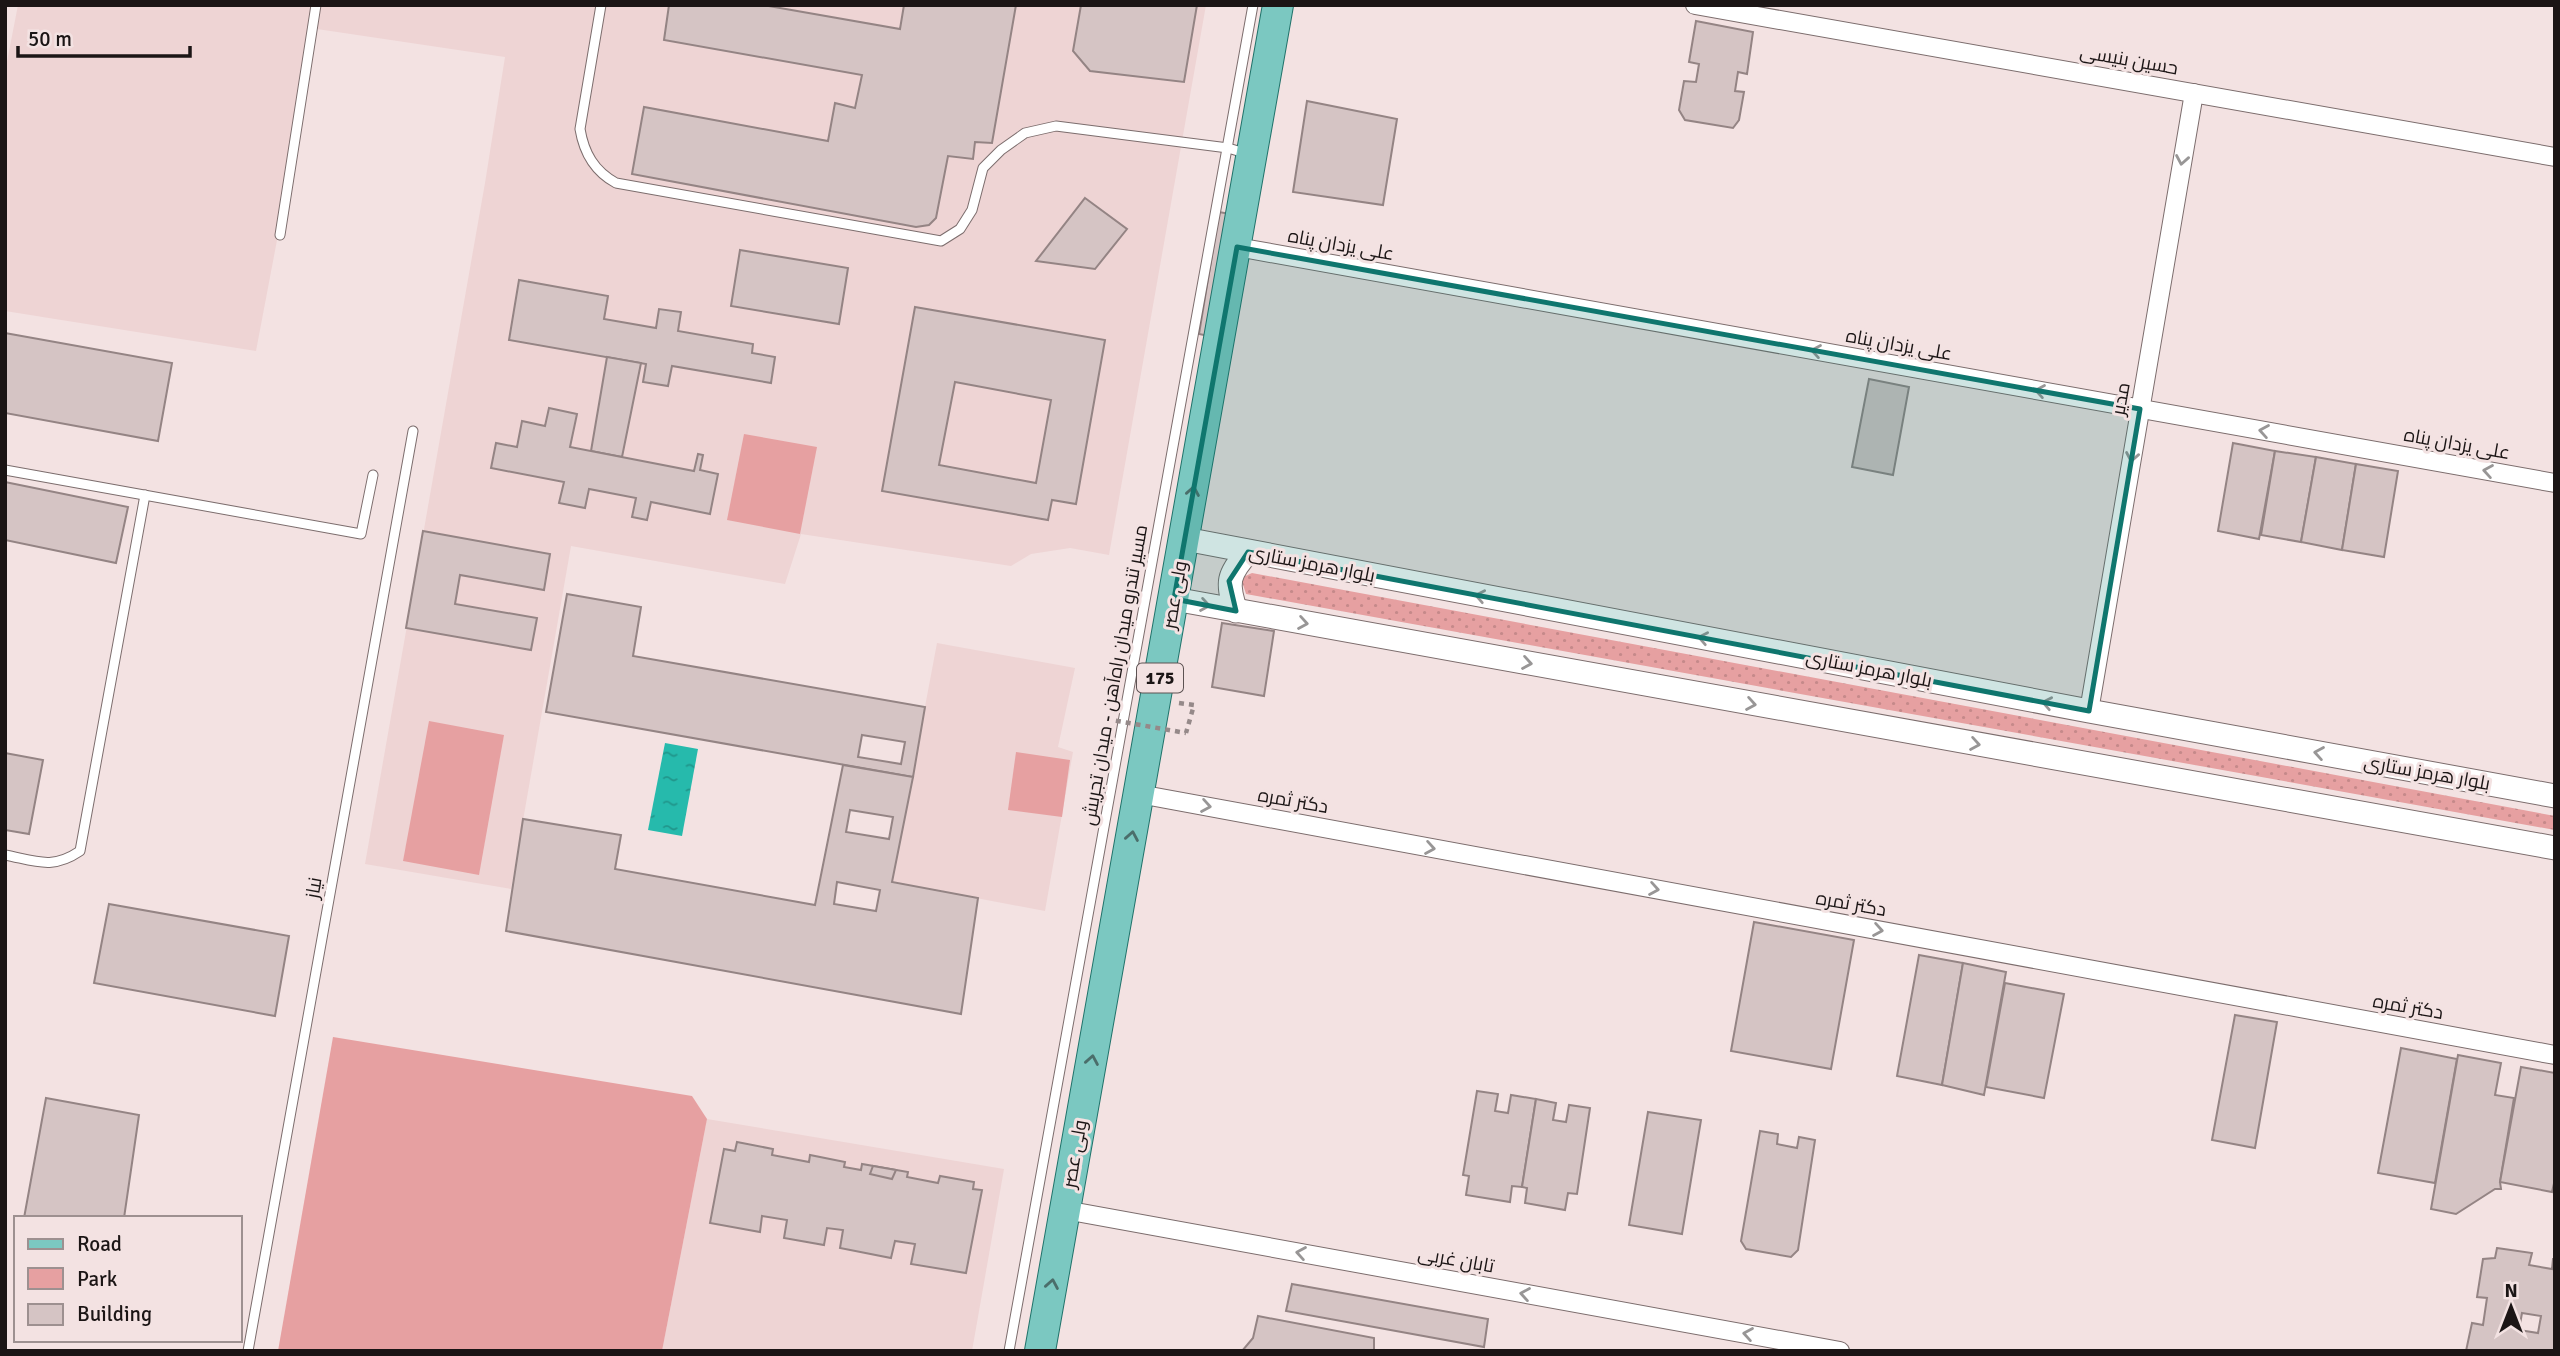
<svg xmlns="http://www.w3.org/2000/svg" width="2560" height="1356" viewBox="0 0 2560 1356" font-family="Signika,Cairo,sans-serif">
<style>
.built{fill:#eed4d4}
.grass{fill:url(#grass-dots)}
.park{fill:#e6a0a1}
.water{fill:url(#water-ripples)}
.building{fill:#d5c4c4;stroke:#948484;stroke-width:2;fill-rule:evenodd}
.lines{fill:none;stroke-linecap:round;stroke-linejoin:round}
.service-casing{stroke:#7c6d6d;stroke-width:11}
.minor-casing{stroke:#7c6d6d;stroke-width:20}
.tertiary-casing{stroke:#7c6d6d;stroke-width:25}
.primary-casing{stroke:#20726a;stroke-width:32}
.path{stroke:#958989;stroke-width:4.5;stroke-dasharray:5 5;stroke-linecap:butt}
.service{stroke:#fff;stroke-width:9}
.minor{stroke:#fff;stroke-width:18}
.tertiary{stroke:#fff;stroke-width:23}
.primary{stroke:#7bc8c1;stroke-width:30}
.path-bridge{stroke:#958989;stroke-width:4.5;stroke-dasharray:5 5;stroke-linecap:butt}
.oneway{stroke:#989696}
.oneway2{stroke:#4b6e6b}
.marked{fill:#0f766e;fill-opacity:0.2;stroke:#0f766e;stroke-width:5;stroke-linejoin:round}
.labels{text-anchor:middle;dominant-baseline:central;stroke-width:6;stroke-linejoin:round;paint-order:stroke}
.shield{fill:#f3e2e2;stroke:#5c5252;stroke-width:2}
.shield-label{font-size:18px;font-weight:bold;fill:#1b1515}
.street-label{font-size:19px;fill:#1b1515;stroke:#f3e2e2}
</style>
<defs>
<pattern id="grass-dots" width="8" height="8" patternUnits="userSpaceOnUse" patternTransform="scale(1.75)"><rect width="8" height="8" fill="#e6a0a1"/><path d="M2 2h.1M6 6h.1" fill="none" stroke="#c5898a" stroke-width="1.8" stroke-linecap="round"/></pattern>
<pattern id="water-ripples" width="26" height="14" patternUnits="userSpaceOnUse" patternTransform="scale(1.75)"><rect width="26" height="14" fill="#26baac"/><path d="M2 4q2-2 4 0t4 0M15 11q2-2 4 0t4 0" fill="none" stroke="#20968b"/></pattern>
</defs>
<rect width="100%" height="100%" fill="#f3e2e2"/>
<g class="built">
<path d="M18,5H1206L1109,555L1070,548L1031,554L1011,566L801,534L785,584L571,546L511,889L365,864L485,183L505,57L317,29L256,351L5,311V72Z"/>
<path d="M937,643L1075,668L1058,747L1073,752L1045,911L892,882Z"/>
<path d="M707,1119L1004,1169L972,1351H662Z"/>
</g>
<path class="grass" d="M1252,573L2555,816V830L1246,594L1241,578Z"/>
<g class="park">
<path d="M744,434L817,447L800,534L727,520Z"/>
<path d="M429,721L504,735L479,875L403,861Z"/>
<path d="M1016,752L1070,760L1062,817L1008,810Z"/>
<path d="M333,1037L692,1096L707,1119L662,1351H278Z"/>
</g>
<path class="water" d="M665,743L698,749L682,836L648,830Z"/>
<g class="building">
<path d="M669,5H763L900,29L904,5H1016L992,143L975,142L973,159L948,156L936,218L929,225L916,227L632,174L644,107L828,141L835,103L855,108L862,75L664,40Z"/>
<path d="M1081,5H1197L1184,82L1090,71L1073,51Z"/>
<path d="M1696,21L1753,32L1747,74L1738,72L1735,91L1744,92L1739,120L1733,128L1685,120L1679,110L1684,81L1696,82L1699,64L1689,62Z"/>
<path d="M1307,101L1397,119L1383,205L1293,192Z"/>
<path d="M1085,198L1127,229L1095,269L1036,261Z"/>
<path d="M1219,212L1230,214L1209,336L1199,334Z"/>
<path d="M740,250L848,268L839,324L731,306Z"/>
<path d="M519,280L608,296L604,319L656,328L659,309L681,312L678,331L753,344L752,353L775,357L771,383L672,366L668,386L643,382L646,364L509,340Z"/>
<path d="M915,307L1105,340L1076,504L1052,500L1048,520L882,491ZM955,382L1051,400L1036,483L939,465Z"/>
<path d="M5,333L172,363L158,441L5,413Z"/>
<path d="M607,357L641,363L622,457L591,451Z"/>
<path d="M1869,379L1909,387L1893,475L1852,467Z"/>
<path d="M549,408L577,414L570,447L694,471L698,454L703,455L700,470L718,474L710,514L651,502L647,520L632,517L636,498L589,489L585,508L559,503L564,482L491,468L496,443L517,447L522,421L545,426Z"/>
<path d="M2233,443L2275,451L2259,539L2218,531Z"/>
<path d="M2275,451L2316,457L2301,542L2261,535Z"/>
<path d="M2316,457L2356,464L2342,550L2301,542Z"/>
<path d="M2356,464L2398,471L2384,557L2342,550Z"/>
<path d="M5,482L128,507L116,563L5,540Z"/>
<path d="M423,531L550,554L544,590L460,575L455,604L537,618L531,650L406,628Z"/>
<path d="M567,594L641,607L633,656L925,707L913,777L546,712ZM862,735L905,742L901,764L858,757Z"/>
<path d="M1222,623L1274,631L1264,696L1212,687Z"/>
<path d="M5,753L43,760L29,834L5,830Z"/>
<path d="M843,765L913,777L892,882L978,898L961,1014L506,931L523,819L621,835L615,869L815,905ZM850,810L893,817L889,839L846,832ZM837,882L880,890L876,911L834,904Z"/>
<path d="M109,904L289,936L275,1016L94,983Z"/>
<path d="M1754,922L1854,940L1831,1069L1731,1051Z"/>
<path d="M1919,955L1963,963L1942,1085L1897,1076Z"/>
<path d="M1963,963L2006,972L1984,1095L1942,1085Z"/>
<path d="M2005,983L2064,994L2044,1098L1986,1087Z"/>
<path d="M2235,1015L2277,1022L2255,1148L2212,1140Z"/>
<path d="M2401,1048L2457,1059L2435,1183L2378,1173Z"/>
<path d="M2458,1055L2501,1063L2495,1095L2514,1098L2500,1182L2501,1189H2495L2456,1214L2431,1209Z"/>
<path d="M2521,1067L2555,1073V1179L2552,1192L2500,1182Z"/>
<path d="M1477,1091L1498,1094L1495,1111L1508,1113L1511,1095L1536,1099L1522,1187L1512,1186L1510,1202L1466,1195L1469,1176L1463,1175Z"/>
<path d="M46,1098L139,1115L124,1218H24Z"/>
<path d="M1536,1099L1556,1103L1553,1120L1566,1122L1569,1105L1590,1108L1577,1194L1568,1193L1565,1210L1525,1203L1527,1188L1522,1187Z"/>
<path d="M1648,1112L1701,1120L1682,1234L1629,1225Z"/>
<path d="M1760,1131L1778,1134L1777,1144L1797,1148L1799,1137L1815,1140L1798,1250L1791,1257L1746,1249L1741,1241Z"/>
<path d="M737,1142L773,1149L772,1155L809,1162L810,1155L845,1162L844,1167L861,1170L862,1164L908,1172L907,1177L938,1183L940,1176L974,1182L973,1189L982,1190L966,1273L911,1264L915,1244L895,1241L891,1258L840,1248L843,1230L827,1228L824,1245L784,1238L787,1220L762,1216L760,1232L710,1223L724,1149L735,1151Z"/>
<path d="M873,1166L896,1170L892,1179L870,1174Z"/>
<path d="M2497,1248L2532,1253L2529,1265L2552,1269L2553,1259H2555V1351H2466L2472,1323L2483,1325L2487,1298L2477,1297L2483,1259L2495,1258ZM2522,1313L2541,1316L2538,1333L2519,1330Z"/>
<path d="M1292,1284L1488,1319L1484,1347L1286,1311Z"/>
<path d="M1258,1316L1374,1338V1351H1242L1253,1338Z"/>
</g>
<g class="lines">
<defs>
<g id="service">
<path d="M601,5L580,129C584,153 594,171 616,183L941,241L960,229L972,210L983,168L1001,150L1025,133L1056,126L1228,148L1248,154"/>
<path d="M280,235L316,5"/>
<path d="M5,470L361,534L373,475"/>
<path d="M5,855C36,861 52,870 80,851L145,495"/>
<path d="M248,1351L413,431"/>
<path d="M1009,1351L1253,5"/>
</g>
<g id="minor">
<path d="M1695,5L2555,157"/>
<path d="M1237,247L2555,483"/>
<path d="M2089,711L2194,93"/>
<path d="M1139,794L2555,1055"/>
<path d="M1065,1210L1840,1351"/>
</g>
<g id="tertiary">
<path d="M1185,539L2089,711L2555,796"/>
<path d="M1174,599L2555,848"/>
<path d="M1236,611C1226,583 1228,574 1248,552"/>
</g>
<path id="primary" d="M1040,1351L1278,5"/>
</defs>
<use href="#service" class="service-casing"/>
<use href="#minor" class="minor-casing"/>
<use href="#tertiary" class="tertiary-casing"/>
<use href="#primary" class="primary-casing"/>
<path class="path" d="M1179,703L1194,705L1186,733"/>
<use href="#service" class="service"/>
<use href="#minor" class="minor"/>
<use href="#tertiary" class="tertiary"/>
<use href="#primary" class="primary"/>
<path class="path-bridge" d="M1106,719L1186,733"/>
</g>
<defs><path id="oneway-chevron" d="M-2-3.5L2.5 0L-2 3.5" fill="none" stroke-width="1.6" stroke-linecap="round" stroke-linejoin="round" transform="scale(1.75)"/></defs>
<g class="oneway">
<use href="#oneway-chevron" transform="translate(2182 160) rotate(100)"/>
<use href="#oneway-chevron" transform="translate(1816 351) rotate(-170)"/>
<use href="#oneway-chevron" transform="translate(2040 391) rotate(-170)"/>
<use href="#oneway-chevron" transform="translate(2264 431) rotate(-170)"/>
<use href="#oneway-chevron" transform="translate(2132 457) rotate(100)"/>
<use href="#oneway-chevron" transform="translate(2488 471) rotate(-170)"/>
<use href="#oneway-chevron" transform="translate(1480 596) rotate(-169)"/>
<use href="#oneway-chevron" transform="translate(1205 605) rotate(10)"/>
<use href="#oneway-chevron" transform="translate(1303 623) rotate(10)"/>
<use href="#oneway-chevron" transform="translate(1703 638) rotate(-169)"/>
<use href="#oneway-chevron" transform="translate(1527 663) rotate(10)"/>
<use href="#oneway-chevron" transform="translate(2047 703) rotate(-169)"/>
<use href="#oneway-chevron" transform="translate(1751 704) rotate(10)"/>
<use href="#oneway-chevron" transform="translate(1975 744) rotate(10)"/>
<use href="#oneway-chevron" transform="translate(2319 753) rotate(-170)"/>
<use href="#oneway-chevron" transform="translate(1206 806) rotate(10)"/>
<use href="#oneway-chevron" transform="translate(1430 848) rotate(10)"/>
<use href="#oneway-chevron" transform="translate(1654 889) rotate(10)"/>
<use href="#oneway-chevron" transform="translate(1878 930) rotate(10)"/>
<use href="#oneway-chevron" transform="translate(1301 1253) rotate(-170)"/>
<use href="#oneway-chevron" transform="translate(1525 1294) rotate(-170)"/>
<use href="#oneway-chevron" transform="translate(1748 1334) rotate(-170)"/>
</g>
<g class="oneway2">
<use href="#oneway-chevron" transform="translate(1193 491) rotate(-80)"/>
<use href="#oneway-chevron" transform="translate(1132 836) rotate(-80)"/>
<use href="#oneway-chevron" transform="translate(1092 1060) rotate(-80)"/>
<use href="#oneway-chevron" transform="translate(1052 1284) rotate(-80)"/>
</g>
<path class="marked" d="M1237,247L2140,409L2089,711L1248,552L1229,581L1236,611L1174,599Z"/>
<g class="labels">
<rect class="shield" x="1137" y="663.5" width="46" height="29" rx="5"/>
<g class="shield-label">
<text x="1160" y="678">175</text>
</g>
<g class="street-label">
<text transform="translate(2129 60) rotate(10)">حسین بنیسی</text>
<text transform="translate(1341 245) rotate(10)">علی یزدان پناه</text>
<text transform="translate(1899 345) rotate(10)">علی یزدان پناه</text>
<text transform="translate(2121 399) rotate(-80)">مدیر</text>
<text transform="translate(2457 444) rotate(10)">علی یزدان پناه</text>
<text transform="translate(1312 564) rotate(11)">بلوار هرمز ستاری</text>
<text transform="translate(1175 595) rotate(-80)">ولی عصر</text>
<text transform="translate(1869 669) rotate(11)">بلوار هرمز ستاری</text>
<text transform="translate(1115 675) rotate(-80)">مسیر تندرو میدان راه‌آهن - میدان تجریش</text>
<text transform="translate(2427 773) rotate(10)">بلوار هرمز ستاری</text>
<text transform="translate(1293 801) rotate(10)">دکتر ثمره</text>
<text transform="translate(314 888) rotate(-80)">نیاز</text>
<text transform="translate(1851 904) rotate(10)">دکتر ثمره</text>
<text transform="translate(2408 1007) rotate(10)">دکتر ثمره</text>
<text transform="translate(1075 1154) rotate(-80)">ولی عصر</text>
<text transform="translate(1456 1260) rotate(10)">تابان غربی</text>
</g>
</g>
<rect width="2560" height="1356" fill="none" stroke="#1b1515" stroke-width="14"/>
<rect x="14" y="1216" width="228" height="126" fill="#f3e2e2" stroke="#9d9090" stroke-width="2"/>
<rect x="28" y="1239" width="35" height="10" fill="#7bc8c1" stroke="#9d9090" stroke-width="2"/>
<text x="77" y="1251" font-size="21" fill="#1b1515">Road</text>
<rect x="28" y="1268" width="35" height="21" fill="#e6a0a1" stroke="#9d9090" stroke-width="2"/>
<text x="77" y="1286" font-size="21" fill="#1b1515">Park</text>
<rect x="28" y="1304" width="35" height="21" fill="#d5c4c4" stroke="#9d9090" stroke-width="2"/>
<text x="77" y="1321" font-size="21" fill="#1b1515">Building</text>
<g transform="translate(2511 1307)" stroke="#f3e2e2" stroke-width="5" paint-order="stroke">
<path d="M0-5L12 26L0 18L-12 26Z" fill="#1b1515"/>
<text y="-10" font-size="19" font-weight="bold" text-anchor="middle" fill="#1b1515">N</text>
</g>
<path d="M18 46v10h172v-10" fill="none" stroke="#1b1515" stroke-width="3.5"/>
<text x="28" y="46" font-size="21" fill="#1b1515" stroke="#f3e2e2" stroke-width="5" paint-order="stroke">50 m</text>
</svg>
